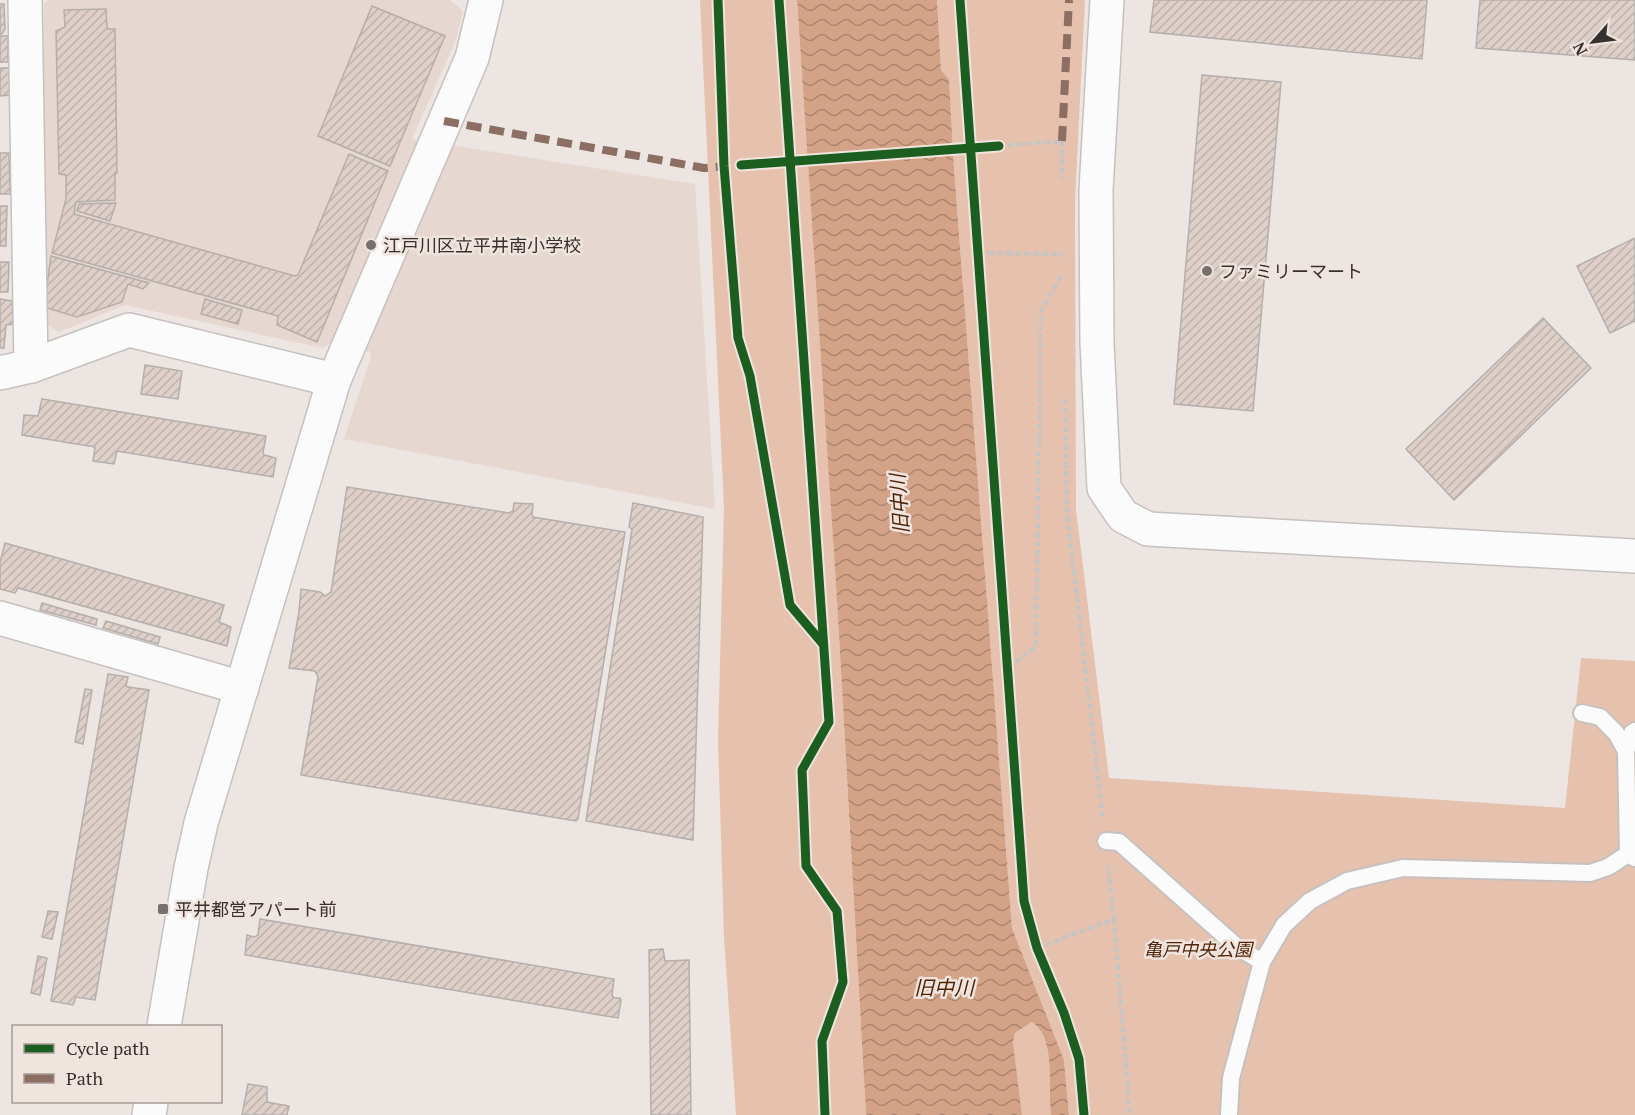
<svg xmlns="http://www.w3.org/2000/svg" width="1635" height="1115" viewBox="0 0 1635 1115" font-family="'PT Serif','Noto Sans JP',serif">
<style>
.built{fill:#e6d8d1}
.green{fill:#e6c2ae}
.water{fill:url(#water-waves)}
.building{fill:url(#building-hatch);stroke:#b4afac;stroke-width:1.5}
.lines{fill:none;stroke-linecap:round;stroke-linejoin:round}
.service-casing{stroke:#c6c1bf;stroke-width:20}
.minor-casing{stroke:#c6c1bf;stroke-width:36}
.tertiary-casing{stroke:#c6c1bf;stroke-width:36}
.path{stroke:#c7c5c3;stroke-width:4;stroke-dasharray:6 3;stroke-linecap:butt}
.service{stroke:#fcfbfb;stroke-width:16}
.minor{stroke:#fcfbfb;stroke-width:33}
.tertiary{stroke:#fcfbfb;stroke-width:33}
.quiet{stroke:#8d6e63;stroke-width:8;stroke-dasharray:15 8;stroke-linecap:butt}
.cycleway-casing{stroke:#f0e4de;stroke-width:13}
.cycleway{stroke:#1b5e20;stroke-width:9}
.poi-dot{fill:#76706e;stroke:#f0e4de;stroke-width:2}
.labels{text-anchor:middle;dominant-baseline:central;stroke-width:5;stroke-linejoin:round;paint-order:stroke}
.poi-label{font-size:18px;fill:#36312f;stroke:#f0e4de;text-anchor:start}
.park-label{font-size:18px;font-style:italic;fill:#532609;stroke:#f0e4de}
.water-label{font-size:20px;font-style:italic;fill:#512407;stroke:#f0e4de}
</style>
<defs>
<pattern id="water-waves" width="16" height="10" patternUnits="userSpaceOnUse" patternTransform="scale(1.5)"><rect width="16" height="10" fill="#d4a286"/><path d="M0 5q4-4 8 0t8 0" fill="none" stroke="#ad856e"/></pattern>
<pattern id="building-hatch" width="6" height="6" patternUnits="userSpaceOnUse" patternTransform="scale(1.5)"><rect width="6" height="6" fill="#decfc9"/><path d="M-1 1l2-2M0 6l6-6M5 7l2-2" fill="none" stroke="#bfb2ad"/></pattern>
</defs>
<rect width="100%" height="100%" fill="#ece5e2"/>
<path class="built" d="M48,0H450L463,11L456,40L412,139L695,184L715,509L344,439L372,353L333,342L322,348L125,305L59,332L44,323V4Z"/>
<g class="green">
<path d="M700,0H797L837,600L866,1115H736L724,937L718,740L724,508Z"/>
<path d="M937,0H1085L1075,201L1076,509L1109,778L1565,808L1581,658L1635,661V1115H1069L1064,1060L1012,928L954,168L949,81L941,70Z"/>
<path d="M1032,1022C1057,1040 1047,1088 1051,1115H1022L1013,1042L1015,1033Z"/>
</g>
<path class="water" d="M797,0H937L941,70L949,80L954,168L1012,928L1064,1060L1069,1115H1051C1047,1088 1057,1039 1032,1022L1015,1033L1013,1042L1022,1115H866L837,600Z"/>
<g class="building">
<path d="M1154,0H1427L1422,59L1150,32Z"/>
<path d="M1480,0H1635V60L1476,48Z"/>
<path d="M0,4H4L5,29L2,34H0Z"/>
<path d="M372,6L445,36L390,166L318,136Z"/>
<path d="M106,9L107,27L108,29H115L117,173L115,174V200L76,202L74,214L295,276L298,275L349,154L388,171L317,342L277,325L278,316L52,253L66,199V175L59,174L56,31L65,27L64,10Z"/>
<rect x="0" y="36" width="8" height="26"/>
<path d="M0,68H9L10,95L0,96Z"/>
<path d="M1202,75L1281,82L1253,411L1174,404Z"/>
<path d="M0,153H9L10,194H0Z"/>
<path d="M116,203L110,221L77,211L79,204Z"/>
<path d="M0,206H7L6,246H0Z"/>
<path d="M1635,238V321L1610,333L1577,266Z"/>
<path d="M51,256L149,283L143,289L128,284L122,302L77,317L44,307Z"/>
<path d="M0,262H9L8,292H0Z"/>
<path d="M0,299L12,301L13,324L6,325L4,348H0Z"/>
<path d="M205,299L242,310L238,324L201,314Z"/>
<path d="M1543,318L1591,368L1454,500L1406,449Z"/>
<path d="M145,365L182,371L178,399L141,394Z"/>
<path d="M42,399L266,436L263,453L264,455L276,458L273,477L117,451L114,464L93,461L95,447L22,435L24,415L38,416Z"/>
<path d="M347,487L509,513L513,511L514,503L533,504L532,514L533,517L625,532L578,819L576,821L301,775L318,677L315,671L289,668L299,612L301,589L320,592L325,596L331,592Z"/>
<path d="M633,503L703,517L693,840L586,821L632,529L629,527Z"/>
<path d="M5,543L224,605L219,622L231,627L227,646L18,588L15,593L0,589V562Z"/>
<path d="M42,603L97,619L96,625L40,610Z"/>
<path d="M106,621L160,637L158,644L103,628Z"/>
<path d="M108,674L128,677L126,686L128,687L149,690L95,1000L76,997L73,1005L51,1001Z"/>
<path d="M85,689L92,690L83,744L75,742Z"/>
<path d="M48,911L58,912L52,939L42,937Z"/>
<path d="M260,919L614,979L612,995L614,998H620L621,1000L618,1018L245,955L247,935L254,937L258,935Z"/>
<path d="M663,949L665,961L689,960L691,1115H651L649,950Z"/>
<path d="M38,956L47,958L40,995L31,993Z"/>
<path d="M248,1084L267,1087V1102L289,1106L287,1115H242Z"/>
</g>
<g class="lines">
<defs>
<g id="service">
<path d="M1582,713L1600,717L1616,733L1626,751L1628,854"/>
<path d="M1626,751L1632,733L1635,731"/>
<path d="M1106,841L1119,842L1236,946L1262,962"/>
<path d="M1229,1115L1231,1078L1262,962L1284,925L1310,901L1347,881L1403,868L1590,873L1608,867L1628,854L1635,858"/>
</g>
<g id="minor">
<path d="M25,0L31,366"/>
<path d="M1107,0L1096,190L1097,343L1104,488L1123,516L1148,529L1635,556"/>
<path d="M0,373L31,366L129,330L334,380"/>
<path d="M0,618L242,688"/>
</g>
<g id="tertiary">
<path d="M164,1026L191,868L201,823L334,380L472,58L486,0"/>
<path d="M149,1115L151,1102"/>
</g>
</defs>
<use href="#service" class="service-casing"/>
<use href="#minor" class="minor-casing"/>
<use href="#tertiary" class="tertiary-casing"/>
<g class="path">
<path d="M999,146L1062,141V179"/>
<path d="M979,253L1062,254V257"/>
<path d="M1065,399L1067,513L1103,819"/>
<path d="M1008,668L1036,646L1041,310L1062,275"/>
<path d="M1114,919L1130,1115"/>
<path d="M1037,948L1114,919L1108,865"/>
</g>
<use href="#service" class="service"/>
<use href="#minor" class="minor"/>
<use href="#tertiary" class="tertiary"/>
<g class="quiet">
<path d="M444,121L704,168L728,166"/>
<path d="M1062,141L1069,0"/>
</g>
<defs>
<g id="cycleway">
<path d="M718,0L724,166L738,338L750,376L790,605L823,644"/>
<path d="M779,0L829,722L802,770L806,866L837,911L843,982L822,1041L825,1115"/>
<path d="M960,0L1024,901L1037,948L1064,1013L1079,1059L1084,1115"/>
<path d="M741,165L999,146"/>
</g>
</defs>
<use href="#cycleway" class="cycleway-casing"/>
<use href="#cycleway" class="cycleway"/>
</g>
<g class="poi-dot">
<circle cx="371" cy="245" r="6"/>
<circle cx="1207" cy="271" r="6"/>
<rect x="157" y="903" width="12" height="12" rx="3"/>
</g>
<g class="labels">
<g class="poi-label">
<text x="383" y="245">江戸川区立平井南小学校</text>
<text x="1219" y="271">ファミリーマート</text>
<text x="175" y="909">平井都営アパート前</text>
</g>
<g class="park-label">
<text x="1198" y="949">亀戸中央公園</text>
</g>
<g class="water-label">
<text transform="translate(899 504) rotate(-94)">旧中川</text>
<text x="944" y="987">旧中川</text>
</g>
</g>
<rect x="12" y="1025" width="210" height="78" fill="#f0e4de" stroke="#a69c98" stroke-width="1.5"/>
<rect x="24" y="1044" width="30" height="9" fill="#1b5e20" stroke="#a69c98" stroke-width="1.5"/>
<text x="66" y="1055" font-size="18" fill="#36312f">Cycle path</text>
<rect x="24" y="1074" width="30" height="9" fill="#8d6e63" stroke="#a69c98" stroke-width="1.5"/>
<text x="66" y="1085" font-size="18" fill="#36312f">Path</text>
<g transform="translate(1593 42) rotate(242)" stroke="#f0e4de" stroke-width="4.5" paint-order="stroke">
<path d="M0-4.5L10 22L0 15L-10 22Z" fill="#36312f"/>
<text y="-9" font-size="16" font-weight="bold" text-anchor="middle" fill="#36312f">N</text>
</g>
</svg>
